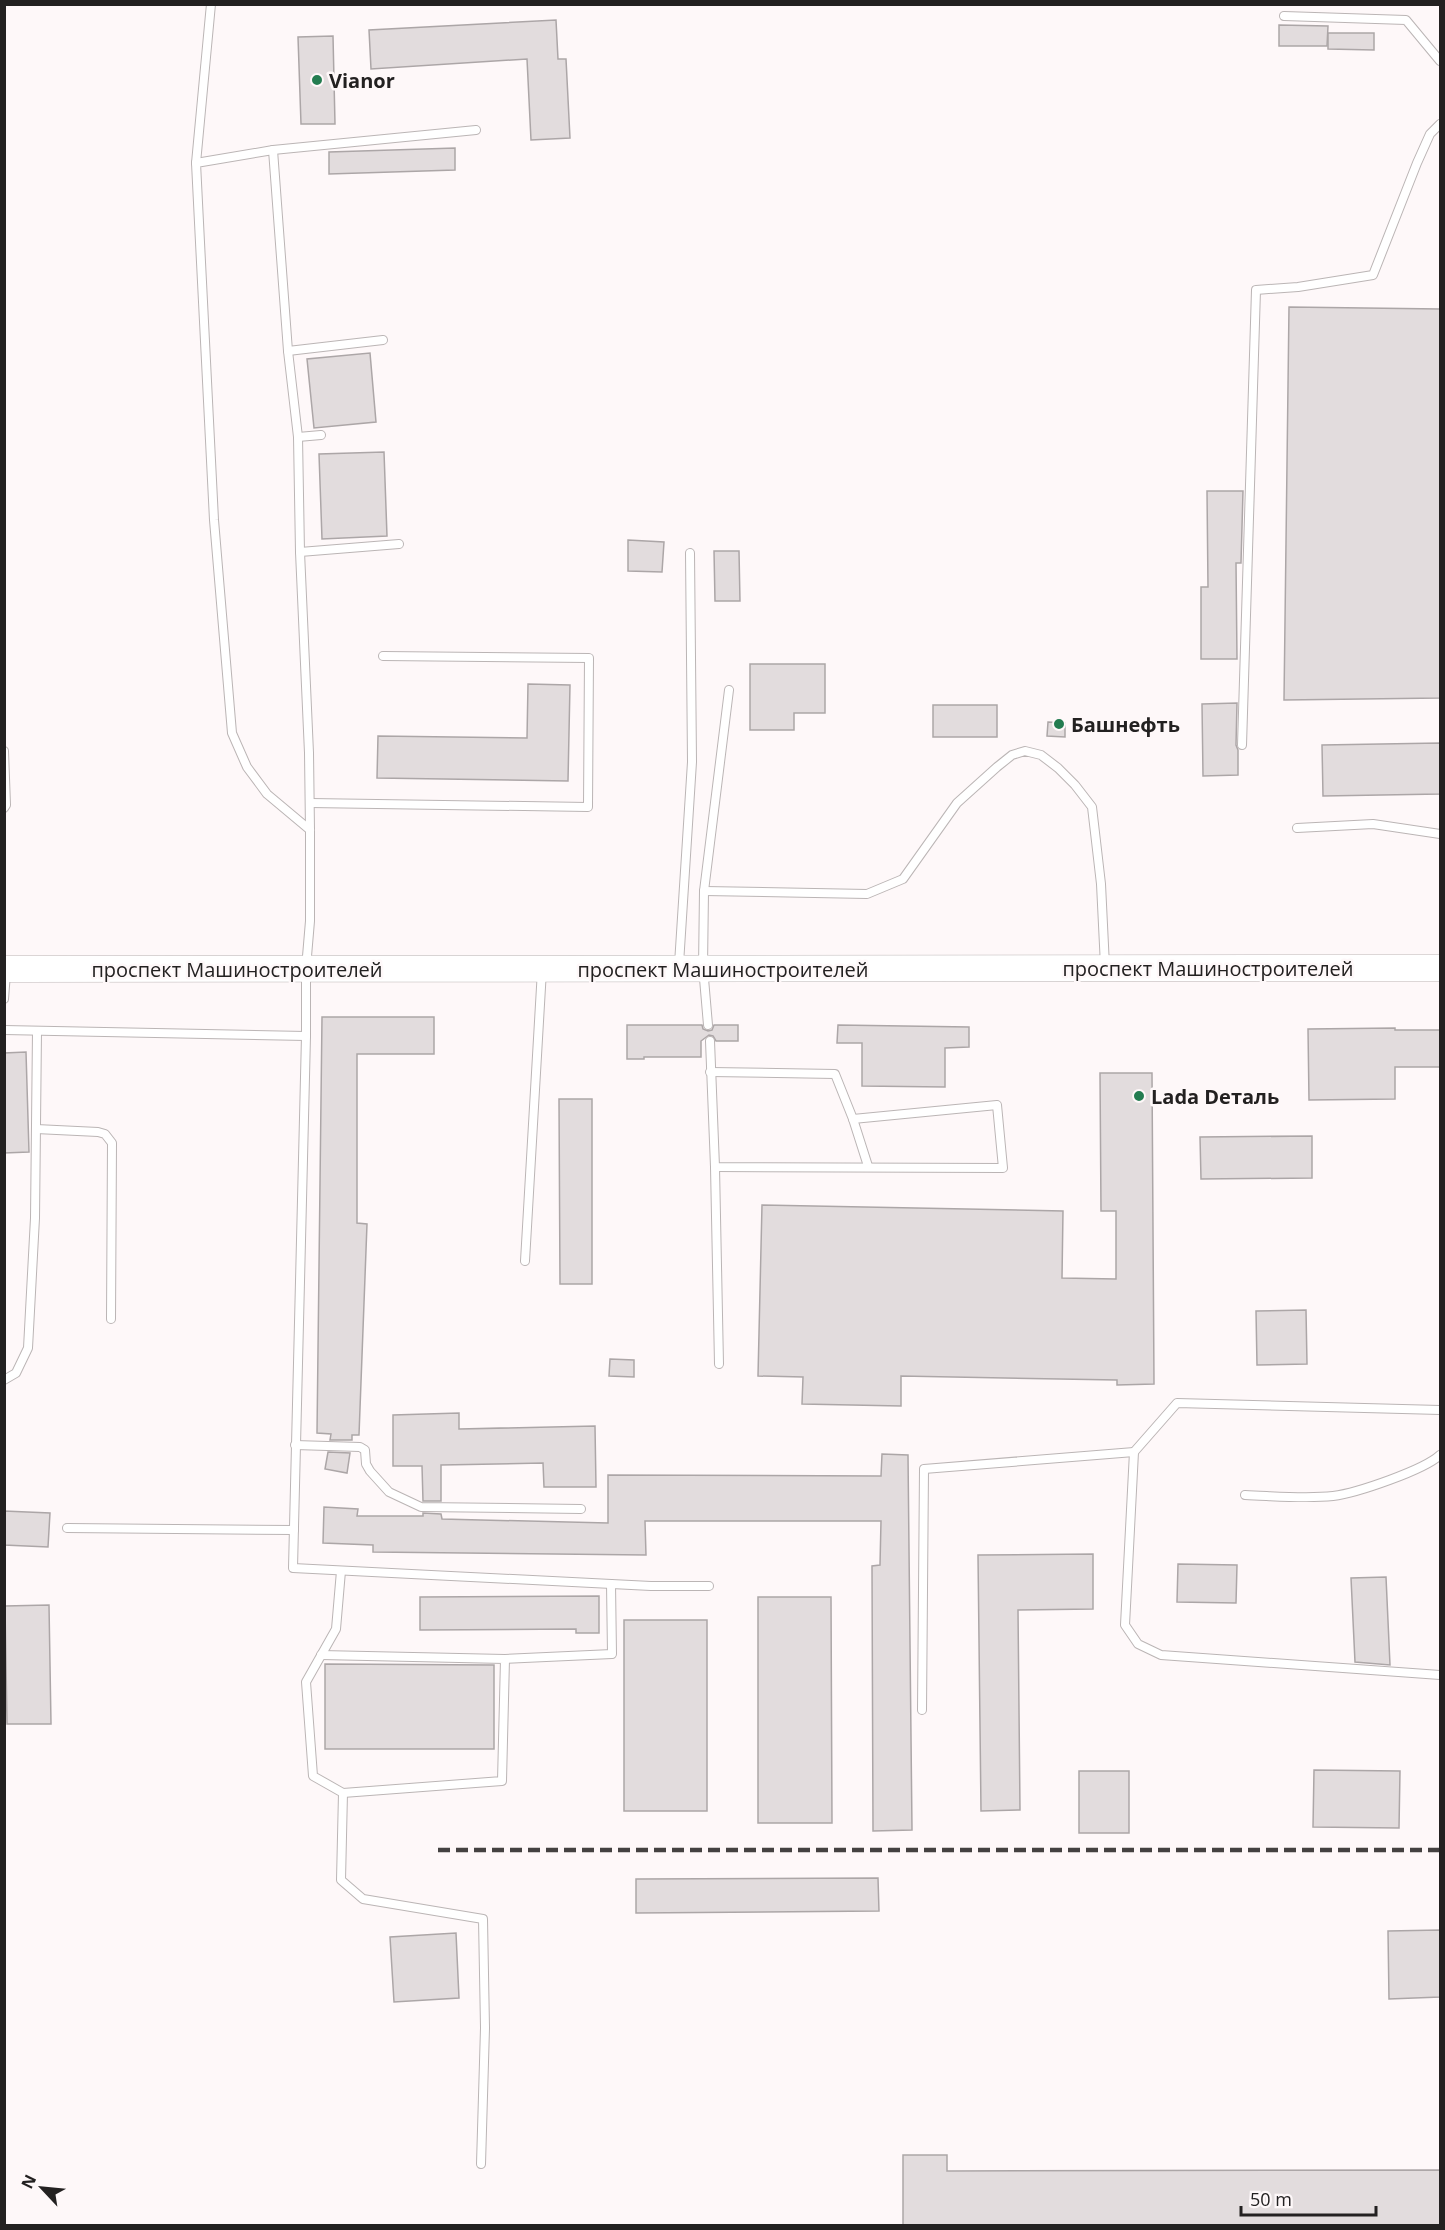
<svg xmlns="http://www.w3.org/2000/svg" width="1445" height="2230" viewBox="0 0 1445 2230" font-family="'Open Sans',sans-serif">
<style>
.building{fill:#e2dcdd;stroke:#aca6a7;stroke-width:1.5}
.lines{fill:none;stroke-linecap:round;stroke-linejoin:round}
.service-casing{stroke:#bbb5b5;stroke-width:10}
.primary-casing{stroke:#bbb5b5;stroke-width:27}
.service{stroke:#fff;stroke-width:8}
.primary{stroke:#fff;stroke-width:26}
.rail{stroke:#444141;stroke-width:4.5;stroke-dasharray:12 6;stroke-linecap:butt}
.poi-dot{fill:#237c50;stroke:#fef8f9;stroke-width:2}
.labels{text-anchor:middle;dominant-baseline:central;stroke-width:5;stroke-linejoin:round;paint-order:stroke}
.poi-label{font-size:20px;font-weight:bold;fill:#232121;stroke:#fef8f9;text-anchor:start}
.street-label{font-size:20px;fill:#232121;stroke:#fef8f9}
</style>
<rect width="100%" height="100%" fill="#fef8f9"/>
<g class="building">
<path d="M556,20L558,59H566L570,138L531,140L527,59L371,69L369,30Z"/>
<path d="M1279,25L1328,26L1327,46H1279Z"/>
<path d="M1328,33H1374V50L1328,49Z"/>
<path d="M333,36L335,124H301L298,37Z"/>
<path d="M455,148V170L329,174V152Z"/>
<path d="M1289,307L1440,309V698L1284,700Z"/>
<path d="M370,353L376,422L314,428L307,359Z"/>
<path d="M384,452L387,536L322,539L319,454Z"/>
<path d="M1207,491H1243L1241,563H1236L1237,659H1201V587H1208Z"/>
<path d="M628,540L664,542L662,572L628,571Z"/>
<path d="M714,551H739L740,601H715Z"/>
<path d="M750,664H825V713H794V730H750Z"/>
<path d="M528,684L570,685L568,781L377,778L378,736L527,738Z"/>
<path d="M1237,703L1236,745L1238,750V775L1203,776L1202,704Z"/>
<rect x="933" y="705" width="64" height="32"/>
<path d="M1048,722L1065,723V737L1047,736Z"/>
<path d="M1440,743V794L1323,796L1322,745Z"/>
<path d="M322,1017H434V1054H357V1223L367,1224L359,1435H352V1440H330L331,1434L317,1433Z"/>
<path d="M627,1025H702L703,1029L708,1031L712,1030L714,1025H738V1041H716L713,1036L709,1035L701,1041V1057H644V1059H627Z"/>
<path d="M838,1025L969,1027V1047L945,1048V1087L862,1086V1043H837Z"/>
<path d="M1395,1028V1030H1440V1067H1395V1099L1309,1100L1308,1029Z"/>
<path d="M26,1052L29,1152L4,1153V1053Z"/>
<path d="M1100,1073H1152L1154,1384L1117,1385V1380L901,1376V1406L802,1404L803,1377L758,1376L762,1205L1063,1211L1062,1278L1116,1279V1211H1101Z"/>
<path d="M559,1099H592V1284H560Z"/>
<path d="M1312,1136V1178L1201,1179L1200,1137Z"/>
<path d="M1306,1310L1307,1364L1257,1365L1256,1311Z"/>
<path d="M610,1359L634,1360V1377L609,1376Z"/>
<path d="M459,1413V1429L595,1426L596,1487H544L543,1463L441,1465V1501H423L422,1466H393V1415Z"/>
<path d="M328,1452L350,1453L347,1473L325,1469Z"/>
<path d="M882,1454L908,1455L912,1830L873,1831L872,1566L880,1565L881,1521H645L646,1555L373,1552V1545L323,1543L324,1507L358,1509L357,1516H423V1513L441,1514L442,1519L608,1523V1475L881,1476Z"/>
<path d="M4,1511L50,1513L48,1547L4,1545Z"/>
<path d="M1093,1554V1609L1018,1610L1020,1810L981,1811L978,1555Z"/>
<path d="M1178,1564L1237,1565L1236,1603L1177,1602Z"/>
<path d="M1386,1577L1390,1665L1355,1662L1351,1578Z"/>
<path d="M599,1596V1633H576V1629L420,1630V1597Z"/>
<path d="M758,1597H831L832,1823H758Z"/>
<path d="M49,1605L51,1724H7L5,1606Z"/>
<rect x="624" y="1620" width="83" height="191"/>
<path d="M325,1664L494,1665V1749H325Z"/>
<path d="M1314,1770L1400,1771L1399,1828L1313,1827Z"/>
<rect x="1079" y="1771" width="50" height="62"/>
<path d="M878,1878L879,1911L636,1913V1879Z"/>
<path d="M1440,1930V1997L1389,1999L1388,1931Z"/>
<path d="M456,1933L459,1998L394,2002L390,1937Z"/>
<path d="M903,2155H947V2171L1440,2170V2226H903Z"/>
</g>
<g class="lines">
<defs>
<g id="service">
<path d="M1284,16L1406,20L1440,61"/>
<path d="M273,150L476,130"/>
<path d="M196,163L211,4"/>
<path d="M288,351L383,340"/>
<path d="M298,437L321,435"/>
<path d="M399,544L300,552L309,753L310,830V921L306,968V1036L293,1568L651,1586H709"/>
<path d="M300,552L298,437L288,351L273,150L196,163L214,520L232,733L247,767L267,794L310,830"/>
<path d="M1242,745L1256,290L1298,287L1373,275L1417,163L1430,134L1440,124"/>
<path d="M4,751L6,805L4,808"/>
<path d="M310,803L588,807L589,658L383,656"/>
<path d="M1297,828L1373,824L1440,834"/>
<path d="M704,891L867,894L903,879L957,803L997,767L1012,755L1025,751L1041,755L1058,768L1075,785L1092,807L1101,884L1105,966"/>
<path d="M679,964L692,762L690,553"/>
<path d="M4,999L6,973"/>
<path d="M708,1025L703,967L704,891L729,690"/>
<path d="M4,1030L306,1036"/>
<path d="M710,1041L715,1167L1003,1168L997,1105L853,1119"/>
<path d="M710,1072L835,1074L853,1119L868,1166"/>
<path d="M36,1129L98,1132L105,1134L112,1143L111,1319"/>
<path d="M715,1167L719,1364"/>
<path d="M525,1261L542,970"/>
<path d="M4,1380L16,1373L28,1348L35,1218L37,1031"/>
<path d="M1440,1410L1177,1403L1134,1452L1125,1625L1138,1644L1161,1655L1440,1675"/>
<path d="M295,1445L360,1447L365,1450L366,1464L370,1471L389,1492L421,1507L581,1509"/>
<path d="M1245,1495C1274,1496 1305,1499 1333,1496C1357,1493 1424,1470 1440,1455"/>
<path d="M67,1528L294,1530"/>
<path d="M341,1571L336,1629L306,1682L313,1776L343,1793L341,1880L363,1899L483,1919L485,2028L481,2164"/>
<path d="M321,1655L505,1659L502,1781L343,1793"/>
<path d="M505,1659L612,1654L611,1584"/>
<path d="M922,1710L924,1469L1134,1452"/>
</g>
<path id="primary" d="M4,969C483,968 962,969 1440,968"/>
</defs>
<use href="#service" class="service-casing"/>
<use href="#primary" class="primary-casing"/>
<use href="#service" class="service"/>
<use href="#primary" class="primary"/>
<path class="rail" d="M438,1850H1440"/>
</g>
<g class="poi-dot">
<circle cx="317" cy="80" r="6"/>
<circle cx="1059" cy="724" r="6"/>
<circle cx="1139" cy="1096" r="6"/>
</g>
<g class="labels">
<g class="poi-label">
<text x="329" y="80">Vianor</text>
<text x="1071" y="724">Башнефть</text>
<text x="1151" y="1096">Lada Dеталь</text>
</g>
<g class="street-label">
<text x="1208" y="968">проспект Машиностроителей</text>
<text x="237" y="969">проспект Машиностроителей</text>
<text x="723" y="969">проспект Машиностроителей</text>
</g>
</g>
<rect width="1445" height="2230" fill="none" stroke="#232121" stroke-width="12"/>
<g transform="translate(42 2188) rotate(296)" stroke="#fef8f9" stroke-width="4.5" paint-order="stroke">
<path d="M0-4.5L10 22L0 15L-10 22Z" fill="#232121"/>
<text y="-9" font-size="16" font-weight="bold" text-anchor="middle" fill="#232121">N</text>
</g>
<path d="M1241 2206v9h135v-9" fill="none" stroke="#232121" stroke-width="3"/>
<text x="1250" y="2206" font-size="18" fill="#232121" stroke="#fef8f9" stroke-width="4.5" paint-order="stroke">50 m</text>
</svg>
